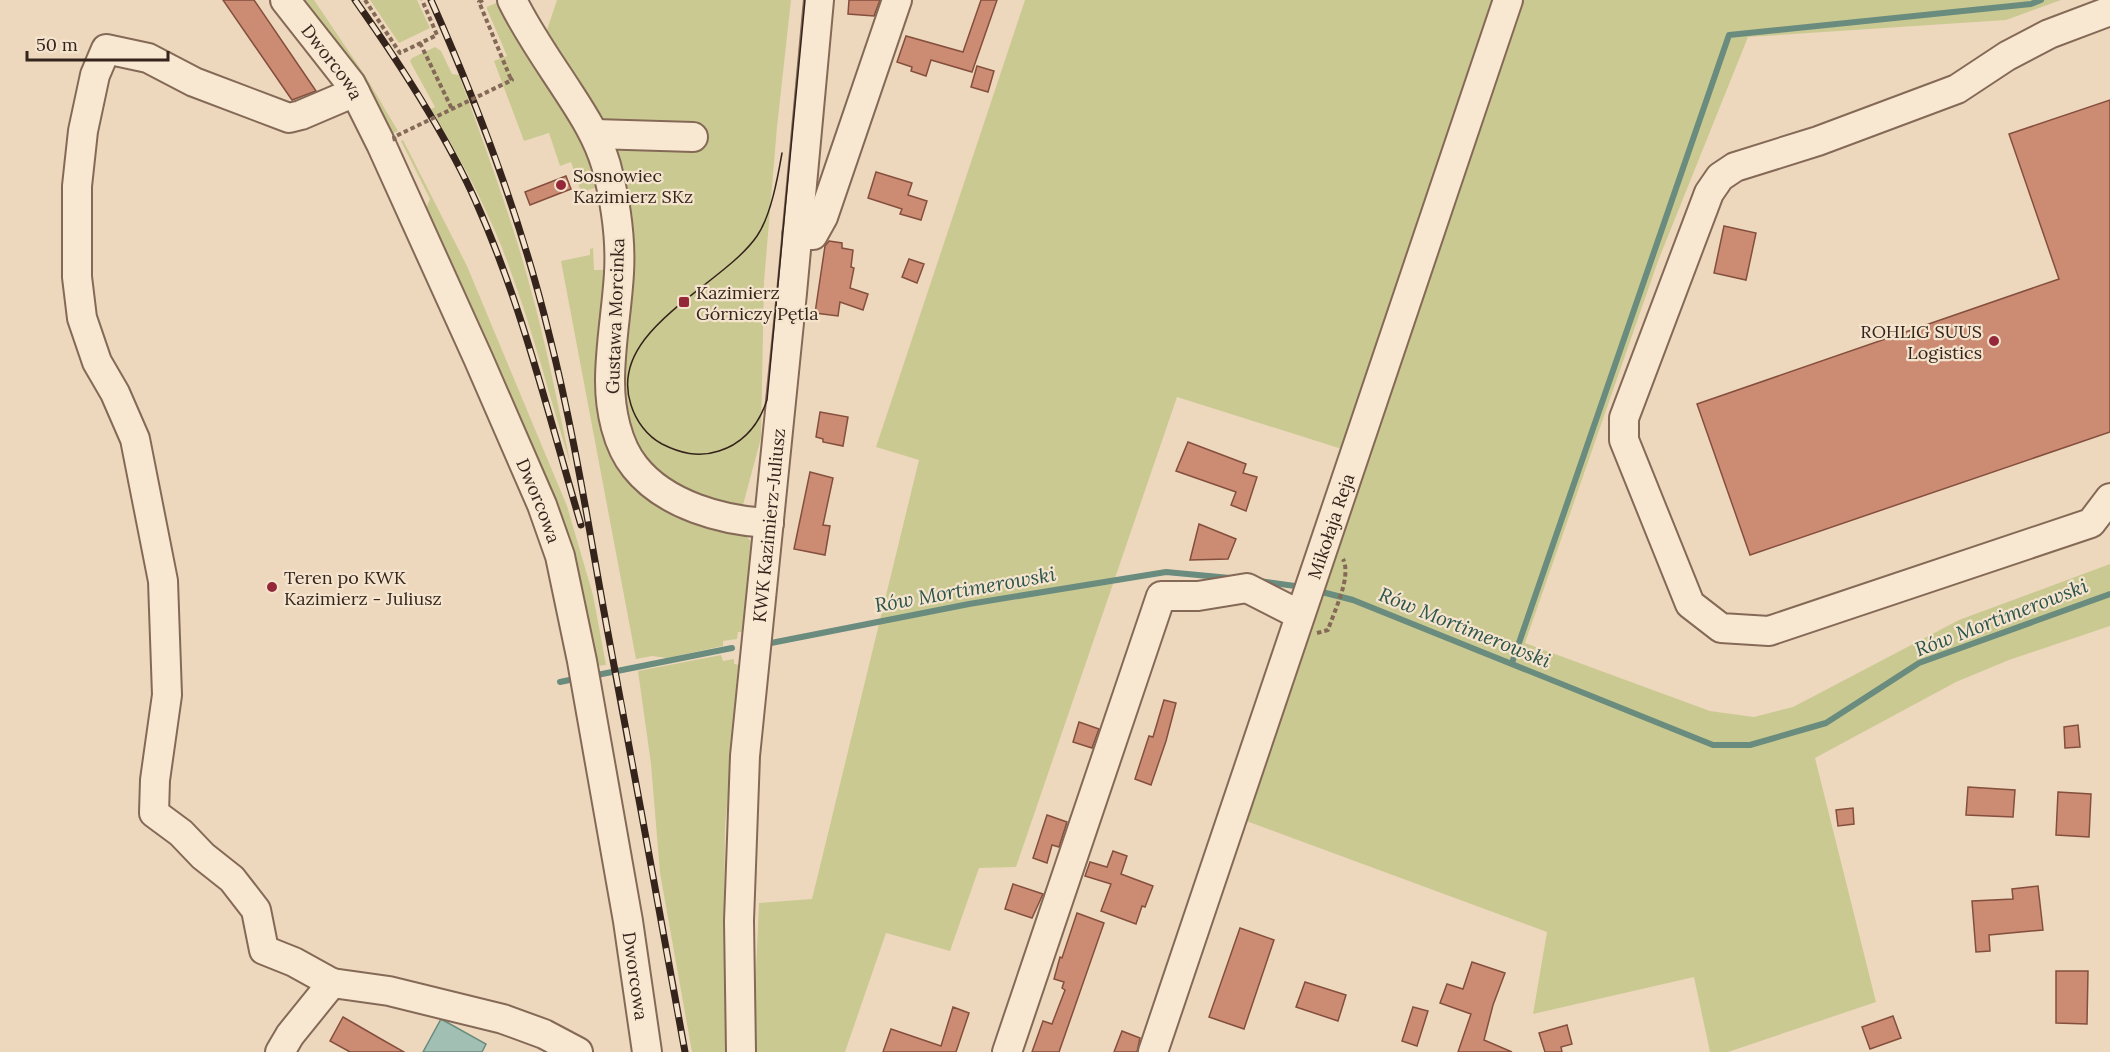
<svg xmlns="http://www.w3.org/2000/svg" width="2110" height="1052" viewBox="0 0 2110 1052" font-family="Lora,serif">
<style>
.green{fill:#cbc992}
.water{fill:#a1bfb2;stroke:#698c7e;stroke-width:1.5}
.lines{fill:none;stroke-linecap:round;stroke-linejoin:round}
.stream{stroke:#698c7e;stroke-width:6}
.building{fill:#cc8b73;stroke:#844f3d;stroke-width:1.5}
.minor-casing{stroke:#856957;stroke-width:32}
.path{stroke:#856957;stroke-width:4;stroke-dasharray:4.5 3;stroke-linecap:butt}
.minor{stroke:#f8e7d1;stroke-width:28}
.tram{stroke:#35241c;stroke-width:1.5}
.rail-casing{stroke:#35241c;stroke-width:7}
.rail{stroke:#f5e4cd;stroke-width:4.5;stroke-dasharray:14;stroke-linecap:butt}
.path-bridge{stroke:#856957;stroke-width:4;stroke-dasharray:4.5 3;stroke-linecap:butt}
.poi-dot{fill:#942738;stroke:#f5e4cd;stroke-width:2}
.labels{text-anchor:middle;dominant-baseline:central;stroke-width:4.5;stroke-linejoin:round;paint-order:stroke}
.street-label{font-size:18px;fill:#35241c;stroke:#f5e4cd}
.poi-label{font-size:18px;fill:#35241c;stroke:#f5e4cd;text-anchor:start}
.water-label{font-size:20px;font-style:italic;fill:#2b554c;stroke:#f5e4cd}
</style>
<rect width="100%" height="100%" fill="#edd8be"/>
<g class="green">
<path d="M294,0H314L366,77L398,131L389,135Z"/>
<path d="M370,0H417L430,28L399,43Z"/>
<path d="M503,0L598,168L605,246L598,187L581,192L571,162L560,166L549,133L524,141L494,61L507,56L487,9V7Z"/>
<path d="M557,0H791L777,127L764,282L761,438L743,505L722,503L668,484L639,456L620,386L628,219L600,115L546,33Z"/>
<path d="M1025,0H1495L1345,450L1177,397L1016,867L979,868L950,951L886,933L845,1052H756L754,1015L759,903L812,899L919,460L876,447Z"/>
<path d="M1523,0H2061L2006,20L1748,37L1658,261L1525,643L1710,711L1754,717L1793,707L1959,620L2110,564V626L2009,660L1956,682L1815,758L1876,1002L1728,1052H1710L1694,977L1533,1014L1547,932L1241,819Z"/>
<path d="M435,47L441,51L452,74L459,75C484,144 510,213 529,283C546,343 558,405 571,466C548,392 529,315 500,243C481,196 457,153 431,109L435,107L412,65L410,61L412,58Z"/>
<path d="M403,140L467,266L567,506L593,595L606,665L596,666L424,213L430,199L401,141Z"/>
<path d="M593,248L594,270H609L617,452L740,531L753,543L745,632H738L737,639L723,641V646L667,658L652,656L636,659L561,261L590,255V249Z"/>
<path d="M721,655L723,661L734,659V664L741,665L725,826L724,933L727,1052H692L660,873L651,764L638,671Z"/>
</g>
<path class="water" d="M441,1019L486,1044L482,1052H423Z"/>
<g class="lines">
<g class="stream">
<path d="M1259,581L1302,587"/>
<path d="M1318,591L1353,600L1713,745H1750L1826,723L1919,663L2110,594"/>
<path d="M771,643L969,604L1166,572L1230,578"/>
<path d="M1512,663L1729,35L2031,4L2041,0"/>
<path d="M592,676L732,648"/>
<path d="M560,682L579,678"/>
</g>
</g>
<g class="building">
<path d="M223,0H254L316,91L292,100Z"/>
<path d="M849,0H880L874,16L848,14Z"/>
<path d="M981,0H997L972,72L931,60L926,76L911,71L912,67L897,62L906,36L963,52Z"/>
<path d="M977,66L994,71L988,92L971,87Z"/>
<path d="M2110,100V432L1750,555L1697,404L2059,279L2009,134Z"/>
<path d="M876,172L912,183L908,195L927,201L921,220L900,214L902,209L868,198Z"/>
<path d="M566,176L571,189L530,205L525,192Z"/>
<path d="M1724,226L1756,233L1746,280L1714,273Z"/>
<path d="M829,241L842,243V248L853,250L851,267L854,268L850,288L868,294L863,310L840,302L838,316L815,313L825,246Z"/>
<path d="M909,259L924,264L917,283L902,277Z"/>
<path d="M820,412L848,417L843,446L823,442V439L816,437Z"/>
<path d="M1188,442L1246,464L1243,473L1257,477L1246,511L1231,505L1236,492L1176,471Z"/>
<path d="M810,472L833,478L823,525L830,526L825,555L794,549Z"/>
<path d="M1199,524L1236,539L1228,559L1190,560Z"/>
<path d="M1164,700L1176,703L1166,741L1151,785L1135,779L1149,736L1153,737Z"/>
<path d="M1079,722L1099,729L1092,748L1073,742Z"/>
<path d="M2078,725L2080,747L2065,748L2064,727Z"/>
<path d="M1968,787L2015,790L2013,817L1966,815Z"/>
<path d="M2058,792L2091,794L2089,837L2056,835Z"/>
<path d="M1853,808L1854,824L1838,826L1836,810Z"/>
<path d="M1047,815L1067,822L1059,847L1052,845L1047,863L1033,858Z"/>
<path d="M1113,851L1127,856L1121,874L1153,886L1145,907L1142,906L1136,924L1101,911L1111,884L1085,876L1090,862L1107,867Z"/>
<path d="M1013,884L1043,894L1032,918L1005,909Z"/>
<path d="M2038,886L2043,930L1989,935L1990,951L1976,952L1972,901L2013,899L2012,889Z"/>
<path d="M1077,913L1104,923L1059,1052H1032L1043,1021L1052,1024L1065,990L1062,988L1064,982L1054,979L1060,957L1062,958Z"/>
<path d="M1240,928L1274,940L1244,1029L1209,1017Z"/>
<path d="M1472,962L1505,973L1493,1005L1484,1040L1512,1052H1458L1471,1014L1440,1003L1447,984L1463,989Z"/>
<path d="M2056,971H2088L2087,1024L2056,1023Z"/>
<path d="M1305,982L1346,995L1338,1021L1296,1007Z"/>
<path d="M953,1007L969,1013L956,1052H883L891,1029L941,1046Z"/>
<path d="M1413,1007L1428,1011L1417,1046L1402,1041Z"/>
<path d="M1893,1016L1901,1038L1870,1049L1862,1027Z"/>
<path d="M343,1017L381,1039L404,1052H350L330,1041Z"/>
<path d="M1567,1025L1572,1044L1561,1047L1562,1052H1545L1539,1033Z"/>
<path d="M1122,1031L1140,1038L1137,1052H1114Z"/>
</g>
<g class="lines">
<defs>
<g id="minor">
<path id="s1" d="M285,0L351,84L381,144L478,358L542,505L560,556L582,661L628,921L647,1052"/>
<path d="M512,0C528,33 549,62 569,93C584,116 598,138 606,165C615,199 621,238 619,273C617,309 610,345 610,381C610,410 617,445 635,467C665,505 723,521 769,523"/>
<path d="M2110,11L2049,34L2007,56L1957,89L1818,141L1735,167L1720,177L1709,193L1624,418V440L1690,604L1721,628L1769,631L2091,523L2110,498"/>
<path d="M595,134L693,137"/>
<path d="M797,235H813L823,217L897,0"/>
<path d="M332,983L294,962L264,950L256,910L232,879L203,856L181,833L154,813L155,780L167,695L163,581L135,439L115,393L97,362L82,318L77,277V186L83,131L95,75L106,49L148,58L194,82L289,118L301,115L355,92"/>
<path d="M280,1052L290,1035L332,983L389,991L503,1019L544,1034L578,1052"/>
<path id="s2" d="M741,1052L739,921L745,756L792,293L819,0"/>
<path d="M1007,1052L1161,596H1198L1247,588L1300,615"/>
<path id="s3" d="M1153,1052L1508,0"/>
</g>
</defs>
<use href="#minor" class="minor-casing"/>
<g class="path">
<path d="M365,0L400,53L437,35L422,0"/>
<path d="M483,0L479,2L510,77"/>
<path d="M420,43L452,109"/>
<path d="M1317,633L1328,630C1334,611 1352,577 1343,559"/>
</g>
<use href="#minor" class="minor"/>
<path class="tram" d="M782,153C778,176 771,216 757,236C722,287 606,330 631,405C636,421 647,436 662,444C680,453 698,458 719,451C744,443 759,424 767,400L805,0"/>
<defs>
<g id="rail">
<path d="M355,0C398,61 446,134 476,202C522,305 549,417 581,525"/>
<path d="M431,0C479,108 521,219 549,334C574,431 589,530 607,628C634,769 659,911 685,1052"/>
</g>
</defs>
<use href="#rail" class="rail-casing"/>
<use href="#rail" class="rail"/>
<path class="path-bridge" d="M395,141L394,137L512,80L510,77"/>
</g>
<g class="poi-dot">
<circle cx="561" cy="185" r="6"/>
<rect x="678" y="296" width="12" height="12" rx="3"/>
<circle cx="1994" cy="341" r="6"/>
<circle cx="272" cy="587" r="6"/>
</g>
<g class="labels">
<g class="street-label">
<text stroke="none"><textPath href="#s1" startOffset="78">Dworcowa</textPath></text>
<text transform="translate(615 316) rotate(-88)">Gustawa Morcinka</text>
<text stroke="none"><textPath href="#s1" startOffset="564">Dworcowa</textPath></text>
<text stroke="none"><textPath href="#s2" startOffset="528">KWK Kazimierz-Juliusz</textPath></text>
<text stroke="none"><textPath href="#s3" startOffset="555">Mikołaja Reja</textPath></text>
<text stroke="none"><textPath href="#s1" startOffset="1050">Dworcowa</textPath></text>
</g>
<g class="poi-label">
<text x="573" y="175">Sosnowiec<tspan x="573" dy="21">Kazimierz SKz</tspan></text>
<text x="696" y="292">Kazimierz<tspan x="696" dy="21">Górniczy Pętla</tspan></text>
<text x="1982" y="331" text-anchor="end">ROHLIG SUUS<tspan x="1982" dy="21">Logistics</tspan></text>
<text x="284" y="577">Teren po KWK<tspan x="284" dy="21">Kazimierz - Juliusz</tspan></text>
</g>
<g class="water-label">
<text transform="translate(965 589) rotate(-10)">Rów Mortimerowski</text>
<text transform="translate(2001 617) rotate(-21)">Rów Mortimerowski</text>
<text transform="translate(1465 627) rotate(22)">Rów Mortimerowski</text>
</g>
</g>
<path d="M27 51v9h141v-9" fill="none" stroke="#35241c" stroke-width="3"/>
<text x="36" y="51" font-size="18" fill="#35241c" stroke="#f5e4cd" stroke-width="4.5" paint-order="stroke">50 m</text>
</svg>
